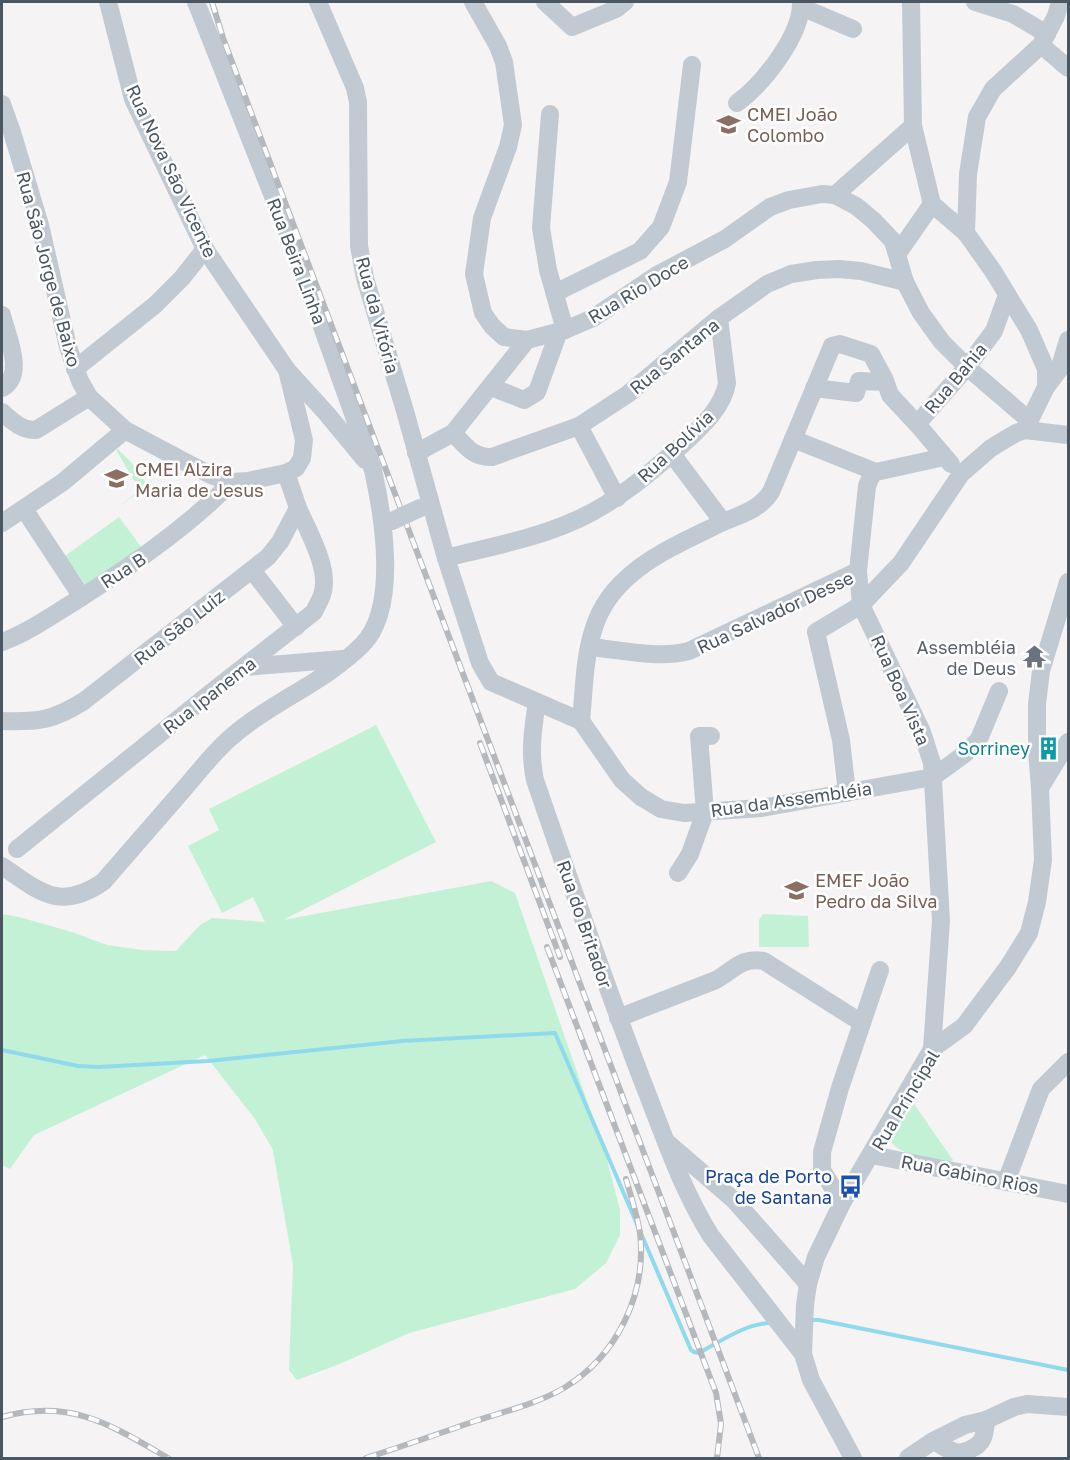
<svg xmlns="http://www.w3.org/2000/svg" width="1070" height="1460" viewBox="0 0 1070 1460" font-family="'Golos Text',sans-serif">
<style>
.green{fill:#c3f1d5}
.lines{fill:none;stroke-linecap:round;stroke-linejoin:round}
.stream{stroke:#90daee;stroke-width:4}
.minor{stroke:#c1cad2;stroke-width:18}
.rail-casing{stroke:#b5b8bd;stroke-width:6}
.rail{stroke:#fff;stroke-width:4;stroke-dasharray:11;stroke-linecap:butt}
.minor-bridge{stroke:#c1cad2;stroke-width:18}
.labels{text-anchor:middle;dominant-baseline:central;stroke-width:5;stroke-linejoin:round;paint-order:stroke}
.education-label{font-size:18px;fill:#785e54;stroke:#fff;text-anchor:start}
.street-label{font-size:18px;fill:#4a5661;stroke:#fff}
.worship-label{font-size:18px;fill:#5b616d;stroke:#fff;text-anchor:end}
.culture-label{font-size:18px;fill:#0d838f;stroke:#fff;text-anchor:end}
.transit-label{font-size:18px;fill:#164399;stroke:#fff;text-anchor:end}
</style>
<rect width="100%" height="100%" fill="#f5f3f3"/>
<g class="green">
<path d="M118,449L131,462L148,486L118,507L140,490L116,450Z"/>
<path d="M119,517L144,551L90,591L65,556Z"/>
<path d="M376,725L436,842L283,920L491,881L515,893L606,1156L620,1210V1235L606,1263L575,1289L409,1333L342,1363L297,1380L289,1370L293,1265L273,1150L255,1119L205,1055L34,1135L10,1169L2,1165V914L19,917L72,932L107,945L142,950L176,951L200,925L212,918L265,922L253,897L222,913L188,846L219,830L209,809Z"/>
<path d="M763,914L808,916L809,947H759V920Z"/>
<path d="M914,1104L953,1160L949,1163C934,1159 893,1155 890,1138Z"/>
</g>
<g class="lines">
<g class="stream">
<path d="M2,1050L78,1066L99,1067L208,1061L402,1041L555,1033L691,1350L694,1352L699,1353C721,1341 745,1324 770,1323"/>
<path d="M810,1320H819L1068,1370"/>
</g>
<g class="minor">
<path d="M108,2L133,99L205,249L287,370L327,414L365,460"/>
<path d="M318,2L355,88L358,102L359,246L365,278L405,411L446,558L480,663L491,682L581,721L622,780L641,797L661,809L684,813L762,808L933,777L966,753L979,739L999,691"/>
<path d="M473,2L498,46L504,62L513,125L508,147L482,218L474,274L483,313L492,326L504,337L527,340"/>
<path d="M545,2L572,27L616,9L625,2"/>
<path d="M911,2L913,126L932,204L966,233L993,271L1029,330L1046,369V387L1025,430"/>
<path d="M975,2L1013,14L1047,34"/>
<path d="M801,7L853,29"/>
<path d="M1041,45L1068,68"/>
<path d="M737,103C763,84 802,35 801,2"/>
<path d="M2,104L12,132L40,225L68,347L80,381L89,397L125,430L189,464L213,476L232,482L248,481L286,473L296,468L302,458L304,440L287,370"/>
<path d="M550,114L541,228L548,270L565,330"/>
<path d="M835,195L913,126"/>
<path d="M966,233L968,174L977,117L993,89L1041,45L1056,16L1060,2"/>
<path d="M898,253L932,204"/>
<path d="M555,293L640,251L661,227L678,182L692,65"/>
<path d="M2,315C7,336 26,375 2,388"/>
<path d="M75,369L155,305L182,278L205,249"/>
<path d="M491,387L524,400L537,392L559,331"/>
<path d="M1046,387L1059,370L1068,340"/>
<path d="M814,388L856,393L859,381L885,382"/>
<path d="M2,412C13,422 21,430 36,430L89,397"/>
<path d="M917,424L951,464"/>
<path d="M579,426L617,498"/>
<path d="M453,433C466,446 472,457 492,457L579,426L628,394L719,318L767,284L791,274L817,270L839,269L861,271L905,282"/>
<path d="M793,439L876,472"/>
<path d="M416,453L453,433L527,340L565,330L593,318L657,275L725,239L770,207L789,200L822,194L835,195L856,206L873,220L893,241L905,282L921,313L942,342L967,367L1030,421"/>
<path d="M672,454L723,522"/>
<path d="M24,509L82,597"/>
<path d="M2,523L63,482L125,430"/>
<path d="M446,558C489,547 534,539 574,521C615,503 649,474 682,445C700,428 723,408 727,383L719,318"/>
<path d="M252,570L296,627"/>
<path d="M2,642C27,633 51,616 74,602C131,566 185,529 232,482"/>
<path d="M590,647C621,650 658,659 689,651L858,571"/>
<path d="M246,667L343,659"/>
<path d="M537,702C533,728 529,753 535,780C570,882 605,984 644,1085C664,1136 682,1190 711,1236L803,1354"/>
<path d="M2,721C39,722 52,721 84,701L268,557L280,542L298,508L286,473"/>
<path d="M581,721C584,692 584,659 593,631C609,573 668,549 717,525C737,515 758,512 771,492L832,346L840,344L871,354L885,380L890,395L917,424L967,367L994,331L1007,295"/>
<path d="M1040,788L1068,742"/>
<path d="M847,793L841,740L816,632L861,605L901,563L961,474L991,448L1016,433L1025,430L1068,435"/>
<path d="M17,849L213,691L314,612C316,607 320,601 322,595C331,570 308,531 298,508"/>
<path d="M2,866C39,891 59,912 103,882C130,851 157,820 183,790C198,773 212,754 229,739C269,703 324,683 362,645C399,609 383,515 373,470L299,262L196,2"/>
<path d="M678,873L690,854L705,812L699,736H711"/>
<path d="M618,1018L716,980C735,969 741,957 764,961L862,1023"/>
<path d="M932,1049L941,921L932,763L922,732L861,605L858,571L867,486L872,474L876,472L944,457"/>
<path d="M669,1144L735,1201L808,1284"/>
<path d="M872,1155L1068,1194"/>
<path d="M1006,1182L1041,1089L1068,1062"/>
<path d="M842,1203L822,1170V1152L840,1088L880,970"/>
<path d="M933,1441C940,1444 947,1450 955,1452C959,1453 964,1452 969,1450C984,1444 985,1435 986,1420"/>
<path d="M853,1458L811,1380L803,1354L805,1305L808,1284L816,1257L842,1203L932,1049L964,1026L1008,967L1029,933L1037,902L1043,860L1040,788L1037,751V704L1041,671L1068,582"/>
<path d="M908,1458L933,1441L965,1425L986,1420L1014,1407L1027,1404L1068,1407"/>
</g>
<defs>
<g id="rail">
<path d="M212,2L223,38L759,1458"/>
<path d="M480,743L560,957"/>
<path d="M547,947L716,1393L721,1424L717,1458"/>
<path d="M2,1417C71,1398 111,1425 168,1458"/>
<path d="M366,1458C403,1446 441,1433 478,1420C507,1411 538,1403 564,1388C617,1356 647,1294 640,1233C637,1214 631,1197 626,1179"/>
</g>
</defs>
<use href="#rail" class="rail-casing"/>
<use href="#rail" class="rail"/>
<path class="minor-bridge" d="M392,521L420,508"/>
</g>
<defs>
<symbol id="school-bare" viewBox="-9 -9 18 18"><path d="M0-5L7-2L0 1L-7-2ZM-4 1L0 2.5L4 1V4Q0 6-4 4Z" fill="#8d6e63" stroke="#fff" stroke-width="2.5" paint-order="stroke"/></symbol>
<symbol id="temple-bare" viewBox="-9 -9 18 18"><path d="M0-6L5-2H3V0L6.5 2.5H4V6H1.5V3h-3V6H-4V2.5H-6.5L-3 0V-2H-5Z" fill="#6b7280" stroke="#fff" stroke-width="2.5" paint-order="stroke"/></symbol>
<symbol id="building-bare" viewBox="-9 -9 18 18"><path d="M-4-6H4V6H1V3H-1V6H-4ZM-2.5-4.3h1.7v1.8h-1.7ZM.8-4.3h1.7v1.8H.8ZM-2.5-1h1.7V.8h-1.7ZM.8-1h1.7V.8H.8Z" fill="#0f9aa8" stroke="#fff" stroke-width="2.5" paint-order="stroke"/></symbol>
<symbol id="bus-bare" viewBox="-9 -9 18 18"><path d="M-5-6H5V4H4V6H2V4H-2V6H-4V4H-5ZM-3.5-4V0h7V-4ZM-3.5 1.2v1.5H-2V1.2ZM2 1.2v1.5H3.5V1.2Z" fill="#1a4fb4" stroke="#fff" stroke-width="2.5" paint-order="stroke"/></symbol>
</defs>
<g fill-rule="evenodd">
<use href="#school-bare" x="712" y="108" width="33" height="33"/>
<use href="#school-bare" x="100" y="462" width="33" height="33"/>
<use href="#temple-bare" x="1018" y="640" width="33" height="33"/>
<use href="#building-bare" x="1032" y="732" width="33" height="33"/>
<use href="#school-bare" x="780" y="874" width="33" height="33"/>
<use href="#bus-bare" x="834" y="1170" width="33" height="33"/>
</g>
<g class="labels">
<g class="education-label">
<text x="747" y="114">CMEI João<tspan x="747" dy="21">Colombo</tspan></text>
<text x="135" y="469">CMEI Alzira<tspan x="135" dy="21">Maria de Jesus</tspan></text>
<text x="815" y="880">EMEF João<tspan x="815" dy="21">Pedro da Silva</tspan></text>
</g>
<g class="street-label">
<text transform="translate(172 171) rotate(65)">Rua Nova São Vicente</text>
<text transform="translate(297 261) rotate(69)">Rua Beira Linha</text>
<text transform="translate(49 269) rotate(75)">Rua São Jorge de Baixo</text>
<text transform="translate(638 289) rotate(-31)">Rua Rio Doce</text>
<text transform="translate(378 315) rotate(75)">Rua da Vitória</text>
<text transform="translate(674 356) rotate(-39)">Rua Santana</text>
<text transform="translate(955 378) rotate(-50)">Rua Bahia</text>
<text transform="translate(675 446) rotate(-43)">Rua Bolívia</text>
<text transform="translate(123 570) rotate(-33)">Rua B</text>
<text transform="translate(775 612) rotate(-25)">Rua Salvador Desse</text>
<text transform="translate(179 627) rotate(-38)">Rua São Luiz</text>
<text transform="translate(901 690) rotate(66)">Rua Boa Vista</text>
<text transform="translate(209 695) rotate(-38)">Rua Ipanema</text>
<text transform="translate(791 799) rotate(-8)">Rua da Assembléia</text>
<text transform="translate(585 924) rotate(71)">Rua do Britador</text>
<text transform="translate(905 1100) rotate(-59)">Rua Principal</text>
<text transform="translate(970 1174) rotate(11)">Rua Gabino Rios</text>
</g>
<g class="worship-label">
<text x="1016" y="647">Assembléia<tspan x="1016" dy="21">de Deus</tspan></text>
</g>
<g class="culture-label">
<text x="1030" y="748">Sorriney</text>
</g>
<g class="transit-label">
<text x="832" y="1176">Praça de Porto<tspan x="832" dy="21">de Santana</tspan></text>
</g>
</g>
<rect width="1070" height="1460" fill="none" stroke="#4a5661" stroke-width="6"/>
</svg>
